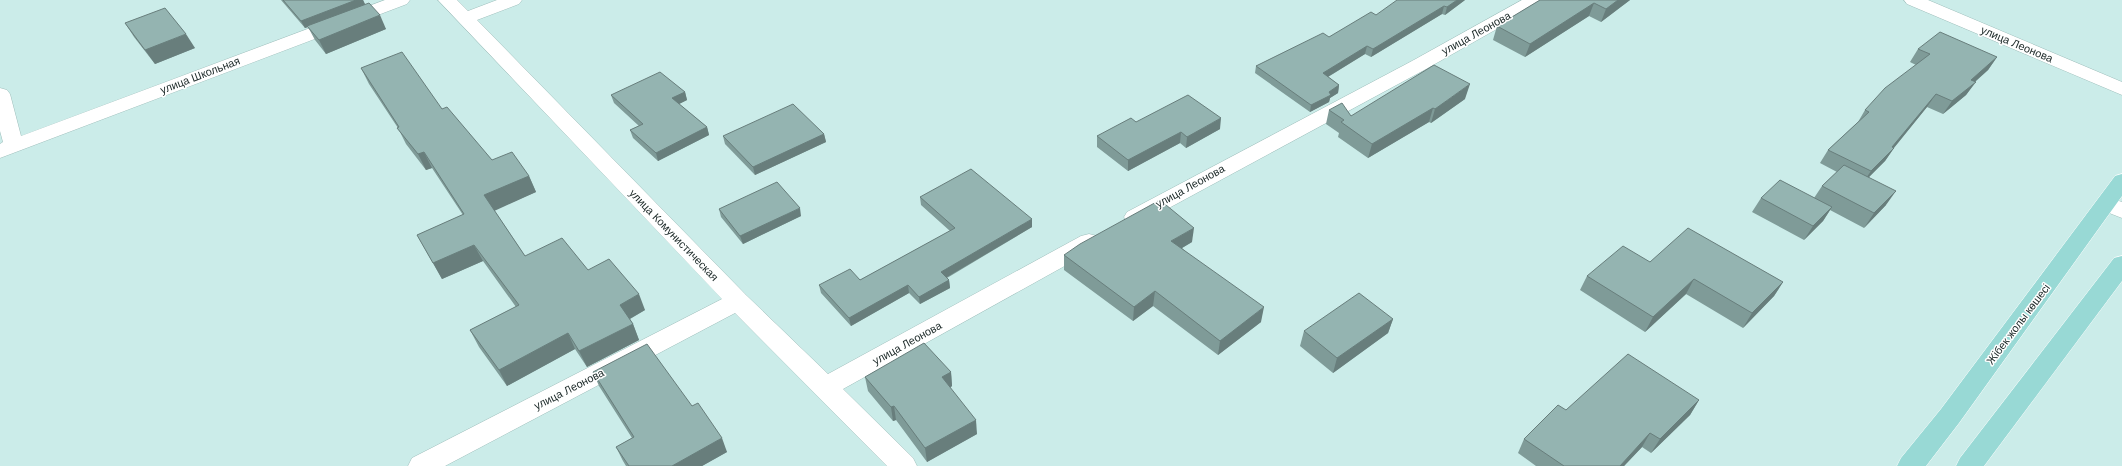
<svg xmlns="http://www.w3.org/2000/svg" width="2122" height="466" viewBox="0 0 2122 466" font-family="Arial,sans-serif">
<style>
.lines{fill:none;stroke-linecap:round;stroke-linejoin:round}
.minor-casing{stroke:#9ebebb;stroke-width:1}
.primary-casing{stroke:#fff;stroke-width:1}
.minor{fill:#fff;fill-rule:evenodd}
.primary{fill:#98d9d5;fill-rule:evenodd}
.wall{fill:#7f9b98}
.shaded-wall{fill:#687e7c}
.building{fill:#94b4b1;stroke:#687e7c}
.labels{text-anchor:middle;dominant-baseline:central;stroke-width:3;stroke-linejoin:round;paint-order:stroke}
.street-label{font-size:11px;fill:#202d2c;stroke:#fff}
</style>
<rect width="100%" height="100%" fill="#cbece9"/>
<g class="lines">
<defs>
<g id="minor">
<path d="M385,0H410L407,4L0,158V144L3,142L0,131V88L7,90L10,94L21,136Z"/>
<path d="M438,0H457L468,11L497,0H522L519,4L477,20L746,295L828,374L1081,236L1089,234L1097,236L1100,242L1097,248L843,389L913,458L917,466H887L735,313L445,466H408L412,458L722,299Z"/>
<path d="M1522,0H1544L1541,4L1426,69L1143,222L1135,225L1127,222L1124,217L1127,212L1412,61Z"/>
<path d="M1904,0H1928L2122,82V95L1907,4Z"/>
<path d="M2107,197L2122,202V218L2099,209L2096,204L2099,199Z"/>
</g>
<g id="primary">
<path d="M2122,174V196L1959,423L1926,466H1897L1901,458L1941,409L2115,176Z"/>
<path d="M2122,256V281L1984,466H1956L1960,458L2114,258Z"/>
</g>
</defs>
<use href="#minor" class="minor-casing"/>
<use href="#primary" class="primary-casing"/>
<use href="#minor" class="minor"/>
<use href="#primary" class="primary"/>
</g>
<g class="wall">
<path d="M281,0H363L365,5L386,29L326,54L315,40L308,27L305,28Z"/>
<path d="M1465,0L1445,15L1442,14L1371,57L1365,54L1328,77L1339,85L1338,93L1330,98L1329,102L1310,112L1255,73L1256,66L1329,37L1376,15Z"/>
<path d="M1540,0H1630L1601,22L1589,16L1525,57L1493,40L1497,26Z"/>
<path d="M125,23L195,48L155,64L134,37Z"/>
<path d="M1918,49L1997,57L1988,70L1975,82L1966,95L1943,114L1927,107L1894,148L1885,161L1869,177L1886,205L1864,228L1830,210L1823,221L1804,240L1752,212L1761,198H1814L1822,186L1837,172L1820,163L1828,150L1858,122L1865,110L1916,65L1910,62Z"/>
<path d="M361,68L442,109L492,160L529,176L536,192L494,210L525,256L588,270L645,310L630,319L633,324L639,340L587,367L575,349L507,386L479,347L470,330L516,307L483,261L442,279L417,235L463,215L432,168L426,170L406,144L398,128L369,84Z"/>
<path d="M685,92L687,100L679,104L707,127L709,135L658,161L633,138L630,130L639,126L614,103L611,95Z"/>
<path d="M1465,99L1431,123L1429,122L1368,158L1338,137L1339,133L1326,124L1329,110L1351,116Z"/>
<path d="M1136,122L1220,129L1186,148L1180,143L1128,171L1097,147V136Z"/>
<path d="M824,134L826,142L755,175L725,144L723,136Z"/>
<path d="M920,197L1032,227L947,278L949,280L950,288L920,304L909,293L851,326L821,293L819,285L860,280L950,231L921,205Z"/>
<path d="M719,209L801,216L743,244L721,217Z"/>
<path d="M1192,242L1182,248L1261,322L1218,355L1153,306L1133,321L1064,270V255Z"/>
<path d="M1650,262L1783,282L1774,296L1743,328L1686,294L1645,332L1580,290L1587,276Z"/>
<path d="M1393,319L1388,333L1333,373L1300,346L1304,331Z"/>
<path d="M593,372L692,406L727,452L702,466H626L623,461L616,447L632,438L599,386Z"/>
<path d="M951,372L952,386L950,388L977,434L927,462L896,420L893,421L868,391L865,377Z"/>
<path d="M1699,400L1690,415L1651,453L1642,447L1624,466H1536L1518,453L1524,439L1566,410Z"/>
</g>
<g class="shaded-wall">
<path d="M356,0H363L366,6L305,28L301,21Z"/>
<path d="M1457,0H1465L1445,15L1447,7Z"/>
<path d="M1618,0H1630L1601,22L1606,9Z"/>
<path d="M1594,3L1589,16L1525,57L1530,44Z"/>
<path d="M1444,6L1442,14L1371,57L1373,49Z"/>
<path d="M380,15L386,29L326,54L319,40Z"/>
<path d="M186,34L195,48L155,64L145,50Z"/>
<path d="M1367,46L1365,54L1321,81L1323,73Z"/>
<path d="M1997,57L1988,70L1962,93L1971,80Z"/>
<path d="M1976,82L1966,95L1943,114L1952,101Z"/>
<path d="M1470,84L1465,99L1431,123L1435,109Z"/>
<path d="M1339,85L1338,93L1330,98L1329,102L1310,112L1311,105Z"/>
<path d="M685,92L687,100L675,106L672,98Z"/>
<path d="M1936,94L1927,107L1892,150L1894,148L1885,161L1862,184L1871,171L1892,147Z"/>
<path d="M1433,108L1429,122L1368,158L1372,144Z"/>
<path d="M1221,118L1220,129L1186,148L1187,137Z"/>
<path d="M707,127L709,135L658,161L656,153Z"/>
<path d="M1181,132L1180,143L1128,171V160Z"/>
<path d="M824,134L826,142L755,175L753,167Z"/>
<path d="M424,152L432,168L426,170L418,154Z"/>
<path d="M529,176L536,192L492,212L484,195Z"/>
<path d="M1896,191L1886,205L1864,228L1874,213Z"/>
<path d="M1832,207L1823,221L1804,240L1813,226Z"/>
<path d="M800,208L801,216L743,244L740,236Z"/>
<path d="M1032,219V227L942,280L941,272Z"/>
<path d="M1194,228L1192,242L1170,255L1171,241Z"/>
<path d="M474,245L483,261L442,279L433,263Z"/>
<path d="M1694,279L1686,294L1645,332L1653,317Z"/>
<path d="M949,280L950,288L920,304L919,297Z"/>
<path d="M1783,282L1774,296L1743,328L1752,313Z"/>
<path d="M908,285L909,293L851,326L849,318Z"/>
<path d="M1155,291L1153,306L1133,321L1134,307Z"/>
<path d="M639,294L645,310L626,321L620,305Z"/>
<path d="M1264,307L1261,322L1218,355L1220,341Z"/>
<path d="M1393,319L1388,333L1333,373L1337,358Z"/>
<path d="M633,324L639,340L587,367L579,351Z"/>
<path d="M568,333L575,349L507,386L499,370Z"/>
<path d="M951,372L952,386L944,391L942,377Z"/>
<path d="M1699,400L1690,415L1651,453L1660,439Z"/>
<path d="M894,406L896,420L893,421L891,407Z"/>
<path d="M976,420L977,434L927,462L925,448Z"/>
<path d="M1650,433L1642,447L1624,466H1620Z"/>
<path d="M722,438L727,452L702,466H672Z"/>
</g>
<g class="building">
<path d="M283,0H356L301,21Z"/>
<path d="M1397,0H1457L1447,7L1444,6L1373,49L1367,46L1323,73L1339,85L1329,92L1331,95L1311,105L1256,66L1323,33L1329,37L1371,12L1376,15Z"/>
<path d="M1540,0H1618L1606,9L1594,3L1530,44L1497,26Z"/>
<path d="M369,3L380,15L319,40L307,26Z"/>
<path d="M165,8L186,34L145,50L125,23Z"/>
<path d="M1940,32L1997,57L1971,80L1976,82L1952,101L1936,94L1892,147L1894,148L1871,171L1828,150L1869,112L1865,110L1885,88L1930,54L1918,49Z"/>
<path d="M402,52L442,109L447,107L492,160L512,152L529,176L484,195L525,256L562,238L588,270L609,259L639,294L620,305L633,324L579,351L568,333L499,370L470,330L519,305L474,245L433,263L417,235L464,214L424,152L418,154L397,128L399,127L361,68Z"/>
<path d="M1434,65L1470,84L1435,109L1433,108L1372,144L1341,122L1344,120L1329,110L1342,103L1351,116Z"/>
<path d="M660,72L685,92L672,98L707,127L656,153L630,130L643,124L611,95Z"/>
<path d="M1188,95L1221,118L1187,137L1181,132L1128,160L1097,136L1131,118L1136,122Z"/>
<path d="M793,104L824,134L753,167L723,136Z"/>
<path d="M1844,165L1896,191L1874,213L1822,186Z"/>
<path d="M971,169L1032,219L941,272L949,280L919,297L908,285L849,318L819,285L850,269L860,280L955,228L920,197Z"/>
<path d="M1780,180L1832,207L1813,226L1761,198Z"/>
<path d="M777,182L800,208L740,236L719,209Z"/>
<path d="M1160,200L1194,228L1171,241L1264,307L1220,341L1155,291L1134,307L1064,255L1080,244Z"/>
<path d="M1688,228L1783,282L1752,313L1694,279L1653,317L1587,276L1623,246L1650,262Z"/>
<path d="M1359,293L1393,319L1337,358L1304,331Z"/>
<path d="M924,343L951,372L942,377L976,420L925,448L894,406L891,407L865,377Z"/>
<path d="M647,344L692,406L698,403L722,438L672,466H629L616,447L634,437L593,372Z"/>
<path d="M1628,354L1699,400L1660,439L1650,433L1620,466H1564L1524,439L1558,405L1566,410Z"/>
</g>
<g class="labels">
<g class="street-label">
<text transform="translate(1476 33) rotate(-29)">улица Леонова</text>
<text transform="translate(2017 44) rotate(23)">улица Леонова</text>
<text transform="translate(200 75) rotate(-21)">улица Школьная</text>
<text transform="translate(1190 186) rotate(-29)">улица Леонова</text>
<text transform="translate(674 235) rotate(46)">улица Комунистическая</text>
<text transform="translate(2018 324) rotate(-53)">Жібек жолы көшесі</text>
<text transform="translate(907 343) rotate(-29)">улица Леонова</text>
<text transform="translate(569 389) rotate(-27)">улица Леонова</text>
</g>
</g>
</svg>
